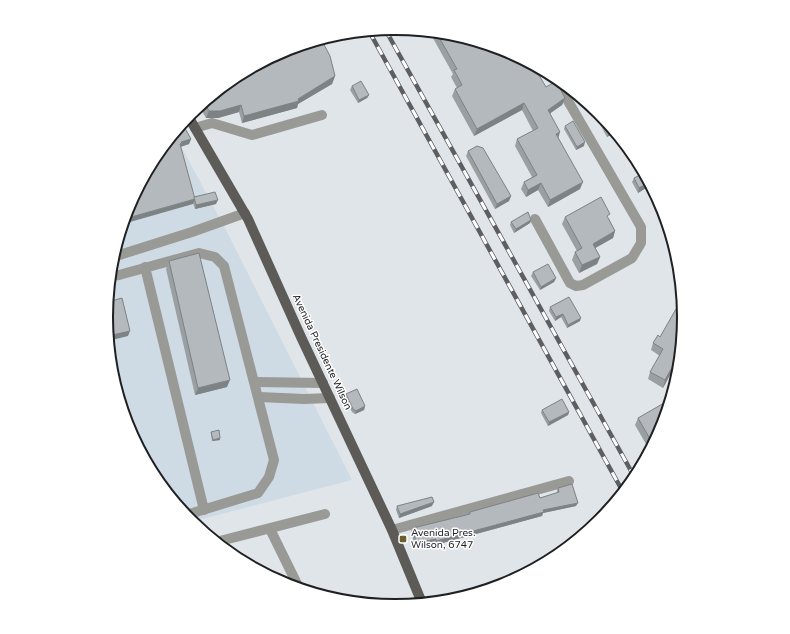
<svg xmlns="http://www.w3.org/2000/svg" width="790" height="634" viewBox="0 0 790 634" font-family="'Varela Round',sans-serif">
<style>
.built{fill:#cfdbe4}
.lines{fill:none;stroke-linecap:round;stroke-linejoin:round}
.minor{stroke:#999996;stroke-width:10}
.major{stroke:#5c5b57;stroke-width:10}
.rail-casing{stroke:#5c5f61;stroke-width:4.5}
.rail{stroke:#fff;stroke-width:3;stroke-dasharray:9;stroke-linecap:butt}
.wall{fill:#9a9fa2}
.shaded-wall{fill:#7d8284}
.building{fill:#b3b9bc;stroke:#7d8284}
.poi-dot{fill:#6a602d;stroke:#fff;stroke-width:1.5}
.labels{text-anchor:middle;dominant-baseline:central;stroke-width:3;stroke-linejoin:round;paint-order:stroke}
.street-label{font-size:10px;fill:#1f2022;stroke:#fff}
.poi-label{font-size:10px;fill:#1f2022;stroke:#fff;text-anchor:start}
.rim{fill:none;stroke:#1f2022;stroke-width:2}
</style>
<rect width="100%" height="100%" fill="#e0e5e9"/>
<path class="built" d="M182,148L225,228L352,480L191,522L155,477L128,427L112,373L106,317L112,260L128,206L156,155Z"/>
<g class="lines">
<g class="minor">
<path d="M195,128L212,123L252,135L322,115"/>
<path d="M535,219L570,283L576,286L583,285L632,258L641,243V227L553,75"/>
<path d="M113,257L192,232L245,213"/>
<path d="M145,267L204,510"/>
<path d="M110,276L119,275L199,253L215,257L224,266L274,460L269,477L258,493L186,515"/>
<path d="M255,382L323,383"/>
<path d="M259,397L304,399L330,398"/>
<path d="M270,529L299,588"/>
<path d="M392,530L569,481"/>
<path d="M216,542L325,514"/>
</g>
<path class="major" d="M188,116L248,219L301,337L392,530L422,603"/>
<defs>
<g id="rail">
<path d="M385,29L635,478"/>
<path d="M369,31L623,492"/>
</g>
</defs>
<use href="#rail" class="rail-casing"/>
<use href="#rail" class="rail"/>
</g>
<g class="wall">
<path d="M429,31L452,34L470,41L565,98L562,105L550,113L558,137L580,189L548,207L538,190L526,197L521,189L524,182L532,177L515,146L517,139L533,131L522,110L474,136L452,96L455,89L457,88L451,77L453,74Z"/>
<path d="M335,76L332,84L298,104L297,108L242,123L239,112L218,118H206L199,106L235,77Z"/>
<path d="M352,86L369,95L367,98L358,103L350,90Z"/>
<path d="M588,103L600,113L615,132L607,137Z"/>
<path d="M565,126L584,146L576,150L564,129Z"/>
<path d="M191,139L189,144L180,147L194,197L216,204L195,209L193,203V204L155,156Z"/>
<path d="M628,148L635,157L662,207L658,211L646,188L638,193L632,182L634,178L639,175L634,166L636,162Z"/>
<path d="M468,151L511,196L509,201L495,209L466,156Z"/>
<path d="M565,217L609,219L615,231L613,238L595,248L600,257L597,264L579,273L572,260L575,252L577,251L562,224Z"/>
<path d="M531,220L530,223L514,233L510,225L511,222Z"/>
<path d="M169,261L227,387L195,395L166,269Z"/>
<path d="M533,272L556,278L554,282L540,290L531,276Z"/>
<path d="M550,307L580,321L567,328L561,317L555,321L549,311Z"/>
<path d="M684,317L680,356L663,388L648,379L650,372L660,356L651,350L653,343Z"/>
<path d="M346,394L365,406L364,410L355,414L352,412L345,398Z"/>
<path d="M542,410L569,412L568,415L548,426L541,413Z"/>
<path d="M638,418L662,428L650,451L635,425Z"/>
<path d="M211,432L220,438V440L212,441L211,434Z"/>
<path d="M558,488L576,506L543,513L542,516L435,545L434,542L415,547L411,531L413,528L469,514L470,512L540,498L557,493V491Z"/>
<path d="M397,506H432L399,518L396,510Z"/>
</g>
<g class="shaded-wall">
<path d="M335,76L332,84L298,104L297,108L242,123L244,116L298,99Z"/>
<path d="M369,95L367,98L358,103L359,100Z"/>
<path d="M565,98L562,105L545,117L548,110Z"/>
<path d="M524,103L522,110L474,136L477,129Z"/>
<path d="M241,105L239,112L218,118H206L209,111Z"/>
<path d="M613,129L615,132L607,137L609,131Z"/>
<path d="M560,132L558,139L556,134Z"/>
<path d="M191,139L189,144L180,147V144L181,142Z"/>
<path d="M585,142L584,146L576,150L577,147Z"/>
<path d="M583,182L580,189L548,207L550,200Z"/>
<path d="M541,183L538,190L526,197L528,190Z"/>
<path d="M648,183L646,188L638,193L639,188Z"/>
<path d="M511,196L509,201L495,209L497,204Z"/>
<path d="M195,199L193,204L123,224L124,219Z"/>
<path d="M218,200L216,204L195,209L196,205Z"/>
<path d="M661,205L663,208L658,211L660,206Z"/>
<path d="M531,220L530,223L514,233L516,229Z"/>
<path d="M615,231L613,238L590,251L593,244Z"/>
<path d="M600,257L597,264L579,273L582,265Z"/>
<path d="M556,278L554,282L540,290L541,287Z"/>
<path d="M563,314L561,317L555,321L556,317Z"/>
<path d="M581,318L580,321L567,328L568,325Z"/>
<path d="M130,331L128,336L108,341V336Z"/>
<path d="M680,353V356L663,388L665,380Z"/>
<path d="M230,380L227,387L195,395L198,388Z"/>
<path d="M365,406L364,410L355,414L356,411Z"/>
<path d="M569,412L568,415L548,426L549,422Z"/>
<path d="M220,438V440L212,441L213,440Z"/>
<path d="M434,502L432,506L399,518L400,514Z"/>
<path d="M578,503L576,506L543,513L542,516L435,545L436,541L543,510Z"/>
<path d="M436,539L434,542L415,547L416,543Z"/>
</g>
<g class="building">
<path d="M436,32L452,34L469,39L470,41L472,40L506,50L533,65L546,87L556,81L565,98L548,110L560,132L556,134L583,182L550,200L541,183L528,190L524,182L537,175L517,139L538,128L524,103L477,129L455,89L462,85L454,70L457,69Z"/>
<path d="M321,39L330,56L335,76L298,99L299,101L244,116L241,105L220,111H209L204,102L235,77L285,50Z"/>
<path d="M361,81L369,95L359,100L352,86Z"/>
<path d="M598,112L600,113L613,129L609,131Z"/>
<path d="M573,121L585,142L577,147L565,126Z"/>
<path d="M182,123L191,139L181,142L182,143L180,144L195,199L124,219L128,206L155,156Z"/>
<path d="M477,146L483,148L511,196L497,204L468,151Z"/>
<path d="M638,161L661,205L660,206L648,183L639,188L634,178L642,174L635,162Z"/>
<path d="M215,192L218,200L196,205L194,197Z"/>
<path d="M601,197L610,214L607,216L615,231L593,244L600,257L582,265L575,252L582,248L565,217Z"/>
<path d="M528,212L531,220L516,229L511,222Z"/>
<path d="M199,253L230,380L198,388L169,261Z"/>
<path d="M548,264L556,278L541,287L533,272Z"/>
<path d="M569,297L581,318L568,325L563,314L556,317L550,307Z"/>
<path d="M122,298L130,331L108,336L106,317L108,302Z"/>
<path d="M676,309L684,313V317L680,353L665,380L650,372L663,349L653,343L658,335L660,337Z"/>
<path d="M357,389L365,406L356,411L353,409L346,394Z"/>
<path d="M562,399L569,412L549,422L542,410Z"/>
<path d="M671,399L662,428L653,444L638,418Z"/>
<path d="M219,430L220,438L213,440L211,432Z"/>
<path d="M158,474L160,483H159L153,475Z"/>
<path d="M572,484L578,503L543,510L544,512L436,541V539L416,543L413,528L470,514V512L538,493L540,498L559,492L558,488Z"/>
<path d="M432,497L434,502L400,514L397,506Z"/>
</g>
<rect class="poi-dot" x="399" y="535" width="8" height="8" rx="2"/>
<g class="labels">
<g class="street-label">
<text transform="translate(322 352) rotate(65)">Avenida Presidente Wilson</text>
</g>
<g class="poi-label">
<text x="411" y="533">Avenida Pres.<tspan x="411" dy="12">Wilson, 6747</tspan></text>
</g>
</g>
<path d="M0 0H790V634H0ZM113 317a282 282 0 1 1 564 0a282 282 0 1 1-564 0Z" fill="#fff" fill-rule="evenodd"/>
<path class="rim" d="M113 317a282 282 0 1 1 564 0a282 282 0 1 1-564 0Z"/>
</svg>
